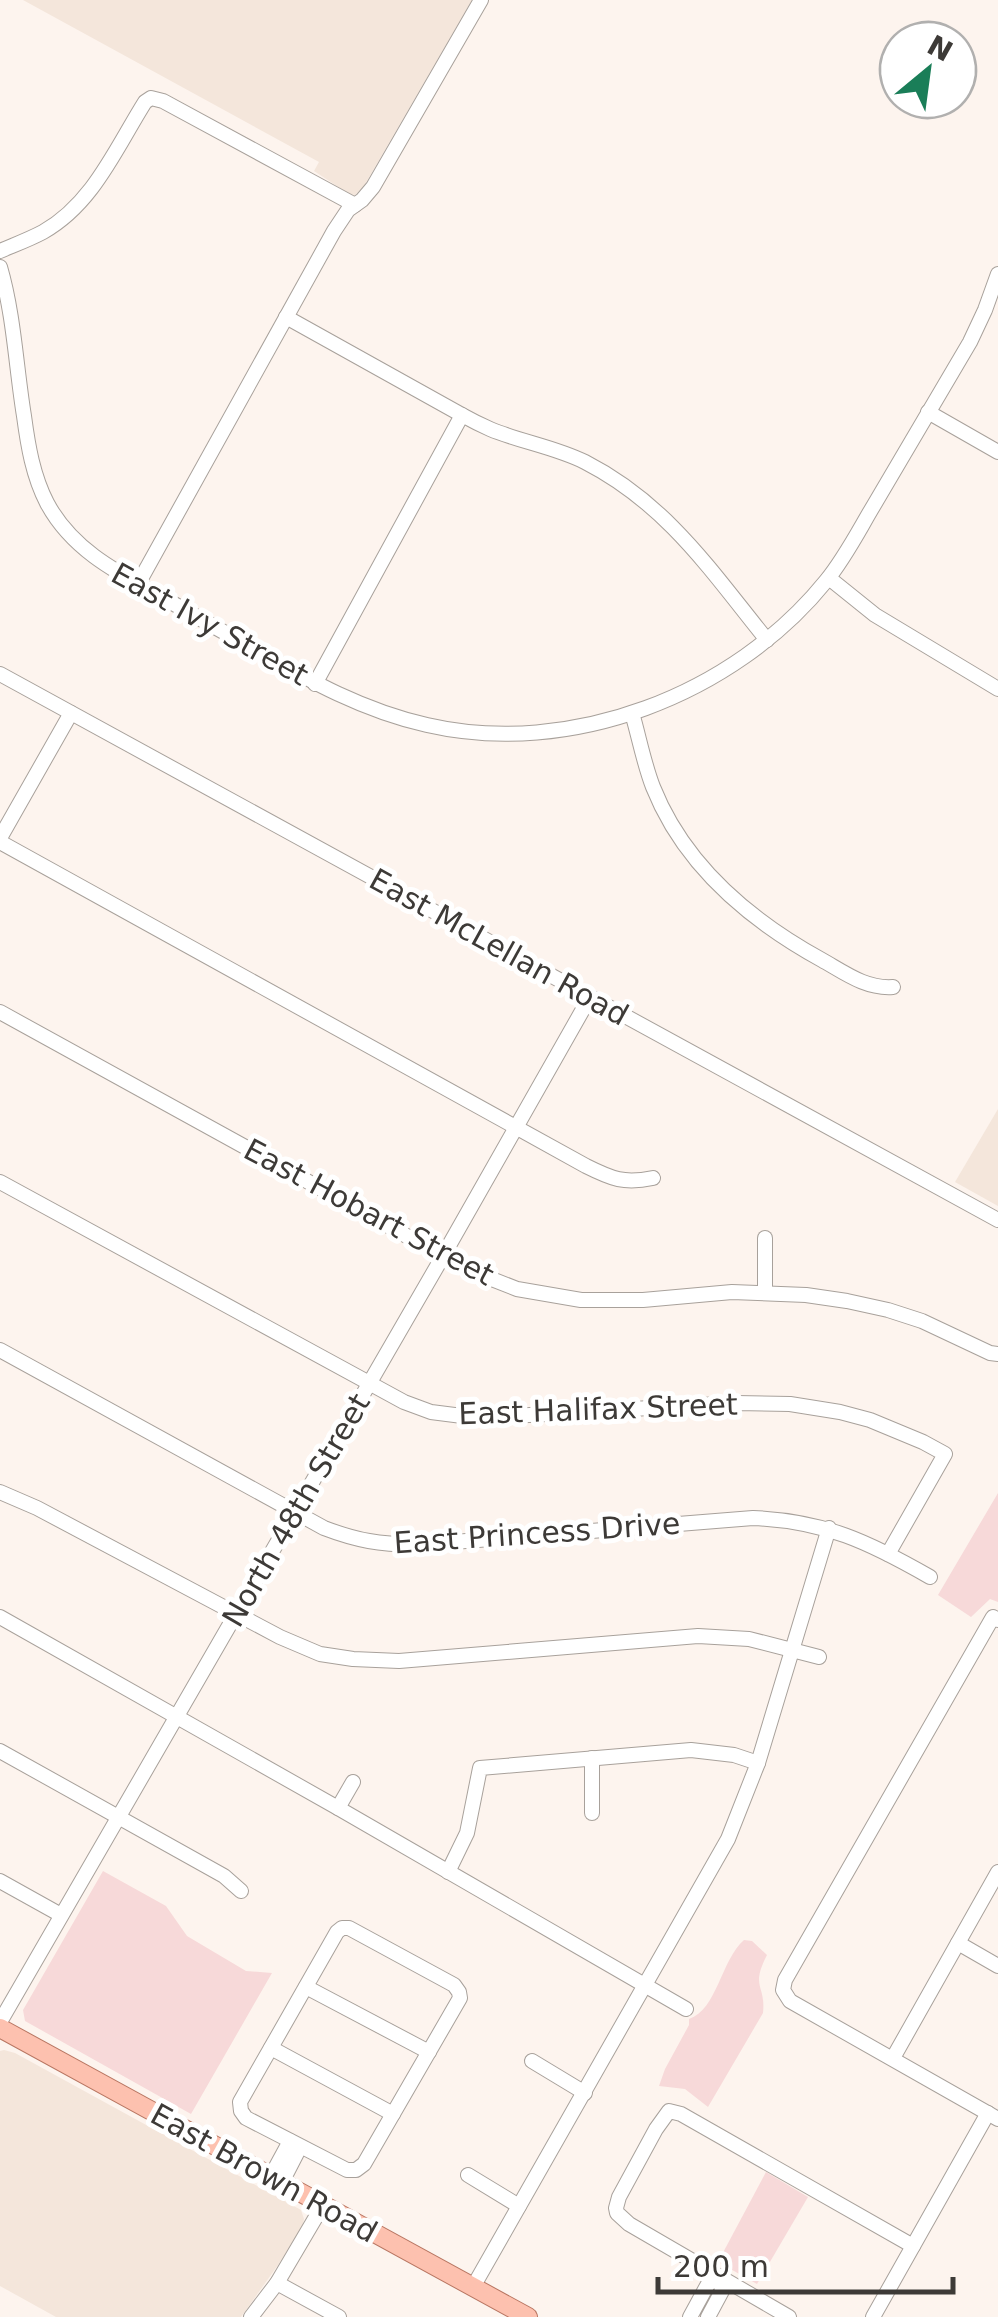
<svg xmlns="http://www.w3.org/2000/svg" width="998" height="2317" viewBox="0 0 998 2317" font-family="'DejaVu Sans',sans-serif">
<style>
.built{fill:#f4e6db}
.green{fill:#f7d9d9}
.lines{fill:none;stroke-linecap:round;stroke-linejoin:round}
.minor-casing{stroke:#a8a19b;stroke-width:16}
.major-casing{stroke:#b87662;stroke-width:20}
.minor{stroke:#fff;stroke-width:14}
.major{stroke:#fdc1af;stroke-width:18}
.labels{text-anchor:middle;dominant-baseline:central;stroke-width:10;stroke-linejoin:round;paint-order:stroke}
.street-label{font-size:30px;fill:#3d3a37;stroke:#fff}
</style>
<rect width="100%" height="100%" fill="#fdf4ee"/>
<g class="built">
<path d="M23,0H472L364,186L355,195L349,194L314,171L319,162Z"/>
<path d="M998,1109V1206L955,1182Z"/>
<path d="M4,2050L15,2053L301,2210L304,2219L303,2225L278,2265L241,2317H56L0,2286V2051Z"/>
</g>
<g class="green">
<path d="M998,1493V1602L990,1599L971,1617L938,1595Z"/>
<path d="M103,1871L166,1906L187,1936L246,1971L272,1973L191,2114L25,2021L23,2010Z"/>
<path d="M744,1940L752,1941L767,1955C750,1988 766,1984 763,2013L708,2107L685,2089L659,2086L665,2069L689,2025V2019C717,2010 721,1960 744,1940Z"/>
<path d="M766,2172L808,2197L757,2284L718,2262Z"/>
</g>
<g class="lines">
<defs>
<g id="minor">
<path d="M0,251C14,245 30,239 43,232C93,204 116,148 145,102L151,98L163,101L355,205"/>
<path d="M0,267C14,315 16,367 24,416C28,446 33,476 47,503C72,550 118,573 162,597C193,615 224,632 254,649C310,681 364,711 427,725C570,758 734,695 826,581C845,558 859,530 874,505C906,450 938,396 970,342L985,310L998,274"/>
<path d="M286,317L462,415C471,420 481,425 490,429C521,442 555,447 585,462C667,504 711,571 767,640"/>
<path d="M928,412L998,452"/>
<path d="M829,578L875,615L998,689"/>
<path d="M138,584L334,231L348,210L362,200L373,187L481,0"/>
<path d="M0,674L998,1220"/>
<path d="M315,684L462,415"/>
<path d="M632,713C639,737 644,764 653,787C684,865 751,921 822,960C845,973 866,989 893,987"/>
<path d="M0,838L71,713"/>
<path d="M0,842L586,1166C612,1179 624,1184 653,1178"/>
<path d="M0,1012L443,1256L484,1276L517,1289L581,1300H643L732,1292L806,1295L847,1301L888,1310L922,1321L990,1353L998,1354"/>
<path d="M0,1182L404,1402L431,1412L478,1418L736,1403L790,1404L840,1412L870,1420L923,1442L945,1454L888,1554"/>
<path d="M765,1293V1238"/>
<path d="M0,1350L324,1528C358,1541 379,1544 416,1545L753,1518C825,1521 869,1542 930,1577"/>
<path d="M0,1492L37,1508L280,1637L320,1654L353,1659L399,1661L698,1636L749,1639L819,1657"/>
<path d="M0,1617L338,1808L686,2009"/>
<path d="M998,1620L993,1617L785,1980L783,1990L790,2001L998,2119"/>
<path d="M0,1751L224,1876L241,1891"/>
<path d="M592,1758V1813"/>
<path d="M338,1808L353,1782"/>
<path d="M448,1872L467,1833L480,1768L691,1750L734,1755L758,1763"/>
<path d="M0,1881L61,1915"/>
<path d="M342,1928H349L454,1985L459,1992L460,1998L364,2164L356,2170H347L246,2118L241,2111L240,2102L337,1932Z"/>
<path d="M958,1943L998,1966"/>
<path d="M306,1987L429,2052"/>
<path d="M0,2022L443,1256L590,997"/>
<path d="M271,2048L393,2114"/>
<path d="M893,2058L998,1872"/>
<path d="M532,2061L585,2093"/>
<path d="M468,2175L519,2206"/>
<path d="M271,2176L290,2141"/>
<path d="M282,2182L300,2147"/>
<path d="M277,2283L339,2317"/>
<path d="M473,2287L728,1839L758,1763L829,1528"/>
<path d="M251,2317L277,2283L323,2205"/>
<path d="M690,2317L708,2284L720,2277L722,2291L708,2317"/>
<path d="M789,2317L629,2224L617,2213L616,2208L619,2197L656,2129L669,2111L681,2114L913,2246"/>
<path d="M873,2317L988,2113"/>
</g>
<path id="major" d="M0,2028L528,2317"/>
</defs>
<use href="#minor" class="minor-casing"/>
<use href="#major" class="major-casing"/>
<use href="#minor" class="minor"/>
<use href="#major" class="major"/>
</g>
<g class="labels">
<g class="street-label">
<text transform="translate(210 624) rotate(29)">East Ivy Street</text>
<text transform="translate(499 947) rotate(29)">East McLellan Road</text>
<text transform="translate(369 1212) rotate(28)">East Hobart Street</text>
<text transform="translate(598 1409) rotate(-2)">East Halifax Street</text>
<text transform="translate(296 1510) rotate(-60)">North 48th Street</text>
<text transform="translate(537 1533) rotate(-4)">East Princess Drive</text>
<text transform="translate(264 2173) rotate(29)">East Brown Road</text>
</g>
</g>
<g transform="translate(928 70) rotate(29)"><circle r="48" fill="#ffffff" stroke="#b1b0af" stroke-width="2.5"/>
<path d="M0-8L18 38L0 25L-18 38Z" fill="#1a7e58"/>
<text y="-15" font-size="28" font-weight="bold" text-anchor="middle" fill="#3d3a37">N</text>
</g>
<path d="M658 2277v15h295v-15" fill="none" stroke="#3d3a37" stroke-width="5"/>
<text x="673" y="2277" font-size="30" fill="#3d3a37" stroke="#ffffff" stroke-width="8" paint-order="stroke">200 m</text>
</svg>
